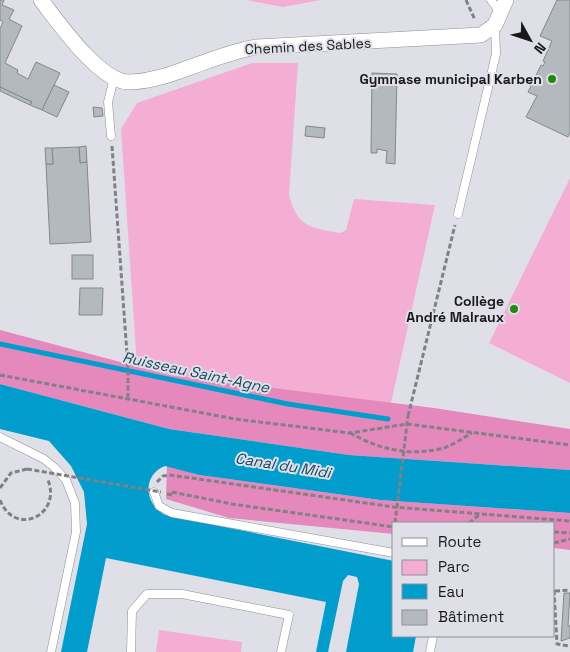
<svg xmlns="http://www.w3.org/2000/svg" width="570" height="652" viewBox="0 0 570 652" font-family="'Space Grotesk',sans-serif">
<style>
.green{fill:#f4aed4}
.forest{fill:#e588bc}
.water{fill:#009dcd}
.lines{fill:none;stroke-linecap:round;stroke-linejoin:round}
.stream{stroke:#009dcd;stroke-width:5}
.building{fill:#b4b9c0;stroke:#83888e}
.lane-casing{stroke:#8e8e96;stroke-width:9}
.street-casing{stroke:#8e8e96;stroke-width:16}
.path{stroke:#808086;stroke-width:3;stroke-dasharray:5 2.5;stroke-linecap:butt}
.lane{stroke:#fff;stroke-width:8}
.street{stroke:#fff;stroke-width:15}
.path-bridge{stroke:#808086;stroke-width:3;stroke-dasharray:5 2.5;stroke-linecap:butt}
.poi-dot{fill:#1e8b0c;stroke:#dfdfe7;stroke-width:2}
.labels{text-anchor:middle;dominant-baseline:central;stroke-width:4;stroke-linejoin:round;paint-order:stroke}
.street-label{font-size:14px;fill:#19191c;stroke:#dfdfe7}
.poi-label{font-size:14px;font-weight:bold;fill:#19191c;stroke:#dfdfe7;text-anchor:end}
.water-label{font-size:15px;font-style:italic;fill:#15485d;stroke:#dfdfe7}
</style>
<rect width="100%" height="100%" fill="#dfdfe7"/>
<g class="green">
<path d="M246,0H321L283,7Z"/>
<path d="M252,63H298L289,195C297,227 311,228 340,233L346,230L354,199L435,205L391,403L169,375L137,366L121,129L137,103Z"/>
<path d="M570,178V383L489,343Z"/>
<path d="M159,630L242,642L241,652H156Z"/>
</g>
<g class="forest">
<path d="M0,330L169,375L434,408L570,429V470L349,455L169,429L0,384Z"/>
<path d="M167,466L199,475L380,500L570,513V550L554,548V523H394V534L229,518L166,499Z"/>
</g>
<path class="water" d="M0,384L169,429L349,455L570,470V513L380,500L199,475L165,466C142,475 144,504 165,515L394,561V636H416L413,652H346L359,584L357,577L348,575L343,581L328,652H316L326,602L106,558L87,652H61L87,524L84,492L71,466L49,441L0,429Z"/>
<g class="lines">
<path class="stream" d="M0,344L288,404L388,419"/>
</g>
<g class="building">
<path d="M0,0H4L2,5L14,10L9,19L22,26L5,63L18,70L17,73L28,79L36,62L60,73L42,110L30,105L32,102L0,87V29L3,22L0,20Z"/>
<path d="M557,0H570V132L568,137L526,117L537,96L528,92L541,65L543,66L545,62L543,61L552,41L540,36Z"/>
<path d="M372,73L397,74L395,164L386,163L387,151L377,149V153H371Z"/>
<path d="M54,85L69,92L57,117L42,110Z"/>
<path d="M0,87L32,102L30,105L0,91Z"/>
<path d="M93,107L102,108L103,116L94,117Z"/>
<path d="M306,126L325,128L324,138L305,136Z"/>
<path d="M86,146L87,162L80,163L79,147Z"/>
<path d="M79,147L80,163L87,162L91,242L50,244L46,164H53L52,148Z"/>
<path d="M45,148H52L53,164H46Z"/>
<rect x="72" y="255" width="21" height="24"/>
<path d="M80,288H103L102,315H79Z"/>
<path d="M564,593H570L568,626H570V638L561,641Z"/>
</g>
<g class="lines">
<defs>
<g id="lane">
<path d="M491,0L501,14"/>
<path d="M111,136L108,102L114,78"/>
<path d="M458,214L496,54L495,25"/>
<path d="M0,437L44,459L54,467L66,480L75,503L76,532L51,652"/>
<path d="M154,492L159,506L172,513L394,553"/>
<path d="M131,652L132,611L147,594H182L289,615L281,652"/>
<path d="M430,652L433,636"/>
</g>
<path id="street" d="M41,0C58,22 99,81 128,82C147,82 170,75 188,68C211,60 233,51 257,47L481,35L495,25L506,0"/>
</defs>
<use href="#lane" class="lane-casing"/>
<use href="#street" class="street-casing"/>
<g class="path">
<path d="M466,0L475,20"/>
<path d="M112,146L128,368V397"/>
<path d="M0,375L235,419L350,433L407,424L570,445"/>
<path d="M408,416L455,225"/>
<path d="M350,433C379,449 407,456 440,449C451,447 462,438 472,433"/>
<path d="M157,482L163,476L170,475L394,507L570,521"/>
<path d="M0,488L11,473L27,469"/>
<path d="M172,492L232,504L394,527"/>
<path d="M167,494L173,495V492"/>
<path d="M0,500C15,538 62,515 48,480"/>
<path d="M469,523L480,514"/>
<path d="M394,531V539"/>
<path d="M554,532L570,533"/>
<path d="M554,543L570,539"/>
<path d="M554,590L557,644L570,646"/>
<path d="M555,591L570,590"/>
</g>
<use href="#lane" class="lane"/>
<use href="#street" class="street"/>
<g class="path-bridge">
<path d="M27,469L161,492"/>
<path d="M395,523L408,416"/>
</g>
</g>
<g class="poi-dot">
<circle cx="552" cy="79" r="5"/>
<circle cx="514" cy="309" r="5"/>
</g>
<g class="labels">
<g class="street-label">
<text transform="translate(308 46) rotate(-3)">Chemin des Sables</text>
</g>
<g class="poi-label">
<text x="542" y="79">Gymnase municipal Karben</text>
<text x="504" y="301">Collège<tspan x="504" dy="16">André Malraux</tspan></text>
</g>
<g class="water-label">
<text transform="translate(196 372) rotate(12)">Ruisseau Saint-Agne</text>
<text transform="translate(283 465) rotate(9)">Canal du Midi</text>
</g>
</g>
<rect x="392" y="522" width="162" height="115" fill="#dfdfe7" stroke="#909096"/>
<rect x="402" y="538" width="25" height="8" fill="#ffffff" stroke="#909096"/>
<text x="438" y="547" font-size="15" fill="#19191c">Route</text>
<rect x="402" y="560" width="25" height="15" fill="#f4aed4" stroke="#909096"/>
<text x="438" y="572" font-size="15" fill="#19191c">Parc</text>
<rect x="402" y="584" width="25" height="15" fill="#009dcd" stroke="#909096"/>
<text x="438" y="597" font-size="15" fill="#19191c">Eau</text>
<rect x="402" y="610" width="25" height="15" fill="#b4b9c0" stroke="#909096"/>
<text x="438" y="622" font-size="15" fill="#19191c">Bâtiment</text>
<g transform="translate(530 40) rotate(130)" stroke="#dfdfe7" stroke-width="4" paint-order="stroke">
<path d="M0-4L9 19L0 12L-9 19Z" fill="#19191c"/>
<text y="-8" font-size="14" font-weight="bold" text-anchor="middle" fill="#19191c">N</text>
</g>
</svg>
